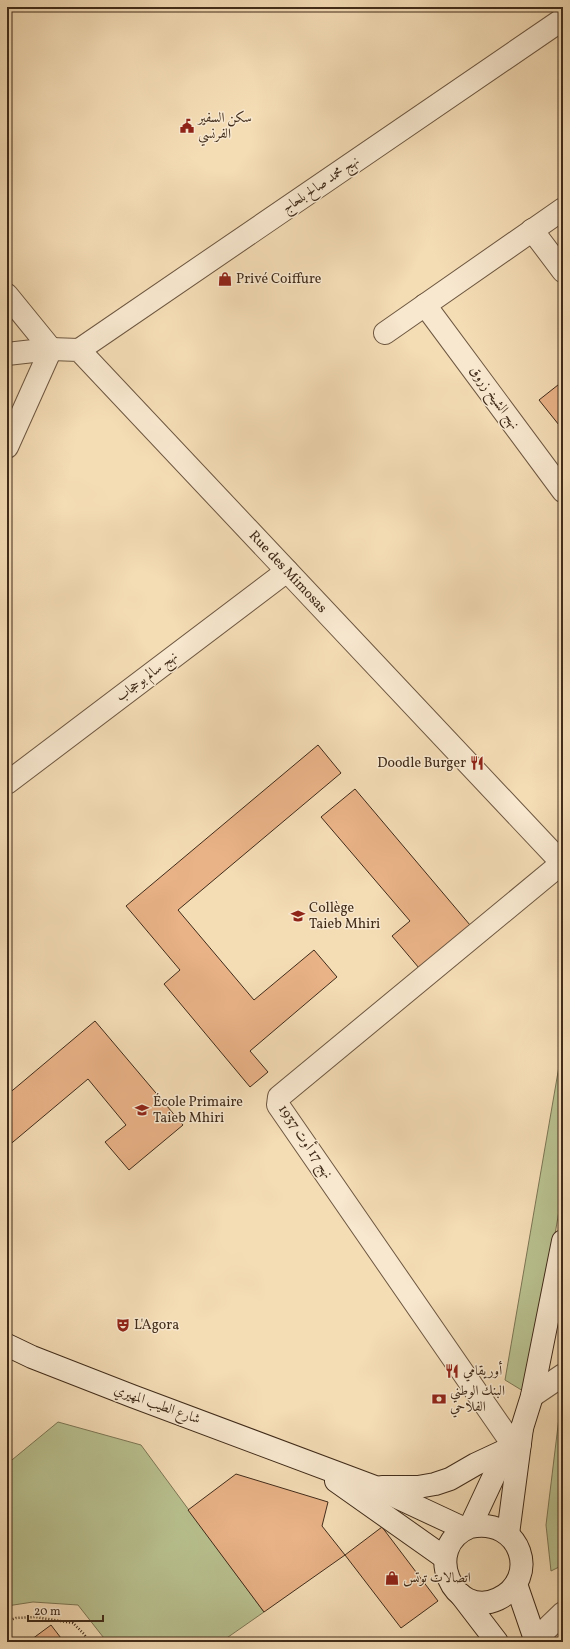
<svg xmlns="http://www.w3.org/2000/svg" width="570" height="1649" viewBox="0 0 570 1649" font-family="Vollkorn,Amiri,serif">
<style>
.green{fill:#b9c190;stroke:#7c7654}
.building{fill:#e9b287;stroke:#402b19}
.lines{fill:none;stroke-linecap:round;stroke-linejoin:round}
.street-casing{stroke:#6d5740;stroke-width:24}
.secondary-casing{stroke:#402b19;stroke-width:24}
.path{stroke:#402b19;stroke-width:2.5;stroke-dasharray:1 2;stroke-linecap:butt}
.street{stroke:#f8e8cf;stroke-width:22}
.secondary{stroke:#f8e8cf;stroke-width:22}
.labels{text-anchor:middle;dominant-baseline:central;stroke-width:3;stroke-linejoin:round;paint-order:stroke}
.poi-label{font-size:14px;fill:#402b19;stroke:#f8e8cf;text-anchor:start}
.street-label{font-size:14px;fill:#402b19;stroke:#f8e8cf}
</style>
<rect width="100%" height="100%" fill="#f4dcb5"/>
<filter id="stains"><feTurbulence type="fractalNoise" baseFrequency=".005" numOctaves="4"/><feColorMatrix values="0 0 0 0 .2 0 0 0 0 .09 0 0 0 0 .02 0 0 0 .5 -.17"/></filter>
<radialGradient id="worn" r=".72"><stop offset=".6" stop-color="#630" stop-opacity="0"/><stop offset="1" stop-color="#630" stop-opacity=".3"/></radialGradient>
<g class="green">
<path d="M563,1043V1187L528,1394L505,1380Z"/>
<path d="M561,1401L563,1402V1565L551,1571L546,1525Z"/>
<path d="M58,1422L141,1445L264,1612L221,1642H107L78,1605L33,1602L7,1606V1464Z"/>
</g>
<g class="building">
<path d="M563,381V430L539,400Z"/>
<path d="M318,745L341,773L178,910L254,1000L314,950L337,977L250,1051L268,1072L250,1087L164,984L180,970L126,906Z"/>
<path d="M355,789L470,925L419,968L392,936L410,921L321,817Z"/>
<path d="M95,1021L183,1125L129,1170L105,1142L126,1125L88,1079L7,1147V1095Z"/>
<path d="M236,1474L328,1502L322,1526L345,1555L264,1612L188,1510Z"/>
<path d="M382,1527L438,1601L401,1628L345,1555Z"/>
<path d="M51,1625L64,1642H28Z"/>
</g>
<g class="lines">
<defs>
<g id="street">
<path d="M532,230L563,271"/>
<path d="M7,295L51,349"/>
<path d="M425,305L563,491"/>
<path d="M385,333L563,209"/>
<path d="M79,350L563,19"/>
<path id="s1" d="M7,354L51,349L79,350L563,864"/>
<path d="M7,447L51,349"/>
<path d="M7,783L287,571"/>
<path d="M532,1396L563,1375"/>
<path d="M520,1444L511,1442L278,1105L279,1097L562,863"/>
<path d="M535,1640L563,1613"/>
</g>
<g id="secondary">
<path d="M7,1345L32,1357L132,1396L375,1487L465,1529"/>
<path d="M336,1481L445,1558"/>
<path d="M382,1487H418L435,1484L450,1479L476,1464L506,1450"/>
<path d="M470,1527C521,1516 541,1579 498,1599C453,1620 421,1547 470,1527L506,1450L522,1428"/>
<path d="M508,1534L522,1428L532,1396L563,1241"/>
<path d="M516,1584L536,1642"/>
<path d="M461,1595L497,1642"/>
</g>
</defs>
<use href="#street" class="street-casing"/>
<use href="#secondary" class="secondary-casing"/>
<path class="path" d="M7,1621L16,1618L35,1617L73,1623L84,1634L89,1642"/>
<use href="#street" class="street"/>
<use href="#secondary" class="secondary"/>
</g>
<defs>
<symbol id="civic-bare" viewBox="-9 -9 18 18"><path d="M-.6-6.5H3V-4.5H.6V-3L4-1V1h2V6H-6V1h2V-1L-.6-3ZM-1.2 2.5V6h2.4V2.5Z" fill="#8f2418" stroke="#f8e8cf" stroke-width="2.5" paint-order="stroke"/></symbol>
<symbol id="shop-bare" viewBox="-9 -9 18 18"><path d="M-5-2.5h2.3a2.7 3.5 0 0 1 5.4 0H5L5.5 6h-11ZM-1.5-2.5h3a1.5 2.3 0 0 0-3 0Z" fill="#8f2418" stroke="#f8e8cf" stroke-width="2.5" paint-order="stroke"/></symbol>
<symbol id="restaurant-bare" viewBox="-9 -9 18 18"><path d="M-5-6h1v4h1v-4h1v4h1v-4h1v5L-1.5 .5V6h-2V.5L-5-1ZM5-6V6H3V1.5H1.5Q1.5-4 5-6Z" fill="#8f2418" stroke="#f8e8cf" stroke-width="2.5" paint-order="stroke"/></symbol>
<symbol id="school-bare" viewBox="-9 -9 18 18"><path d="M0-5L7-2L0 1L-7-2ZM-4 1L0 2.5L4 1V4Q0 6-4 4Z" fill="#8f2418" stroke="#f8e8cf" stroke-width="2.5" paint-order="stroke"/></symbol>
<symbol id="theatre-bare" viewBox="-9 -9 18 18"><path d="M-5-5.5Q0-4 5-5.5V0Q5 5 0 6Q-5 5-5 0ZM-3.3-2.5H-1v1.5H-3.3ZM1-2.5H3.3v1.5H1ZM-2.8 1Q0 5.5 2.8 1Z" fill="#8f2418" stroke="#f8e8cf" stroke-width="2.5" paint-order="stroke"/></symbol>
<symbol id="bank-bare" viewBox="-9 -9 18 18"><path d="M-6-4H6V4H-6ZM0-2.3a2.3 2.3 0 1 0 0 4.6a2.3 2.3 0 1 0 0-4.6Z" fill="#8f2418" stroke="#f8e8cf" stroke-width="2.5" paint-order="stroke"/></symbol>
</defs>
<g fill-rule="evenodd">
<use href="#civic-bare" x="177" y="116" width="20" height="20"/>
<use href="#shop-bare" x="215" y="269" width="20" height="20"/>
<use href="#restaurant-bare" x="467" y="753" width="20" height="20"/>
<use href="#school-bare" x="288" y="906" width="20" height="20"/>
<use href="#school-bare" x="132" y="1100" width="20" height="20"/>
<use href="#theatre-bare" x="113" y="1315" width="20" height="20"/>
<use href="#restaurant-bare" x="442" y="1361" width="20" height="20"/>
<use href="#bank-bare" x="429" y="1389" width="20" height="20"/>
<use href="#shop-bare" x="382" y="1568" width="20" height="20"/>
</g>
<g class="labels">
<g class="poi-label">
<text x="198" y="118">سكن السفير<tspan x="198" dy="16">الفرنسي</tspan></text>
<text x="236" y="279">Privé Coiffure</text>
<text x="466" y="763" text-anchor="end">Doodle Burger</text>
<text x="309" y="908">Collège<tspan x="309" dy="16">Taieb Mhiri</tspan></text>
<text x="153" y="1102">École Primaire<tspan x="153" dy="16">Taieb Mhiri</tspan></text>
<text x="134" y="1325">L'Agora</text>
<text x="463" y="1371">أوريقامي</text>
<text x="450" y="1391">البنك الوطني<tspan x="450" dy="16">الفلاحي</tspan></text>
<text x="403" y="1578">اتصالات توتس</text>
</g>
<g class="street-label">
<text transform="translate(321 185) rotate(-34)">نهج محمد صالح بلحاج</text>
<text transform="translate(494 398) rotate(54)">نهج الشيخ زروق</text>
<text stroke="none"><textPath href="#s1" startOffset="377">Rue des Mimosas</textPath></text>
<text transform="translate(147 677) rotate(-37)">نهج سالم بوحجاب</text>
<text transform="translate(305 1142) rotate(56)">نهج 17 أوت 1937</text>
<text transform="translate(157 1405) rotate(20)">شارع الطيب المهيري</text>
</g>
</g>
<rect width="570" height="1649" fill="none" stroke="#f4dcb5" stroke-width="24"/>
<rect x="8" y="8" width="554" height="1633" fill="none" stroke="#402b19" stroke-width="2"/>
<rect x="12" y="12" width="546" height="1625" fill="none" stroke="#402b19"/>
<path d="M28 1615v6h75v-6" fill="none" stroke="#402b19" stroke-width="2"/>
<text x="34" y="1615" font-size="12" fill="#402b19" stroke="#f8e8cf" stroke-width="3" paint-order="stroke">20 m</text>
<rect width="100%" height="100%" filter="url(#stains)"/>
<rect width="100%" height="100%" fill="url(#worn)"/>
</svg>
